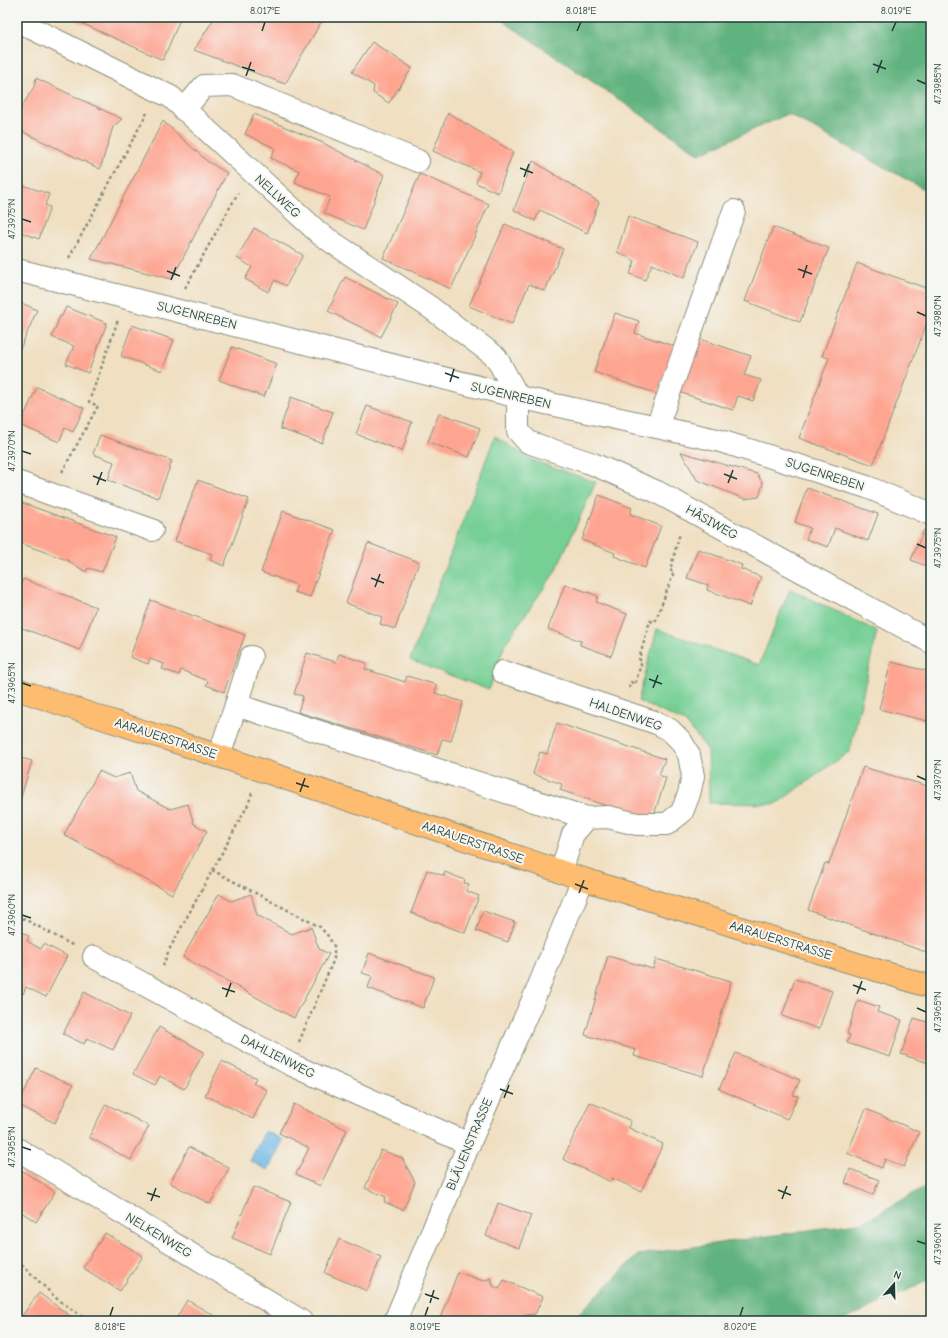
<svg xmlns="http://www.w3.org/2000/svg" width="948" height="1338" viewBox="0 0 948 1338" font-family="'Comic Neue',sans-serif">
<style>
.green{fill:#76cf95;stroke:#4a8664}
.forest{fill:#60b27e;stroke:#407859}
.water{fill:#6bb6e4;stroke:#457a8c}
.building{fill:#fea591}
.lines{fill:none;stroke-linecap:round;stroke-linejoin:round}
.minor-casing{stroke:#888e7a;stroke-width:24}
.major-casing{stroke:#888e7a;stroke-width:24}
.path{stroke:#888e7a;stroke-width:2.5;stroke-dasharray:3 3;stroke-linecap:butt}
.minor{stroke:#fff;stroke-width:22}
.major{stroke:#febc70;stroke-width:22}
.ticks{fill:none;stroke:#1f3d34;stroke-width:1.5}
.labels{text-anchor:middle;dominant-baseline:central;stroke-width:4;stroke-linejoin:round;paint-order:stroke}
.street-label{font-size:13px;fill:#1f3d34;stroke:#f6f6f2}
.neatline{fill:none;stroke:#1f3d34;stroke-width:1.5}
.ticks-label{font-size:10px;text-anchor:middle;fill:#1f3d34}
</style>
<rect width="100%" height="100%" fill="#f6f6f2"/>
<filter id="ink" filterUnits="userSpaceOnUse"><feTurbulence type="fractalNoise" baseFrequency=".025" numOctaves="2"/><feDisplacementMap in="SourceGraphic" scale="8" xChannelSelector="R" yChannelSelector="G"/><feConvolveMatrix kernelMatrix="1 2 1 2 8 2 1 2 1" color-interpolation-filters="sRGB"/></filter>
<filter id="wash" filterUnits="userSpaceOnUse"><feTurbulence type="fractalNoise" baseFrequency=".012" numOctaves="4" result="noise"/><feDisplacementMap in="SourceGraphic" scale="16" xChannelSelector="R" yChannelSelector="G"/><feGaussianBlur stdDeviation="0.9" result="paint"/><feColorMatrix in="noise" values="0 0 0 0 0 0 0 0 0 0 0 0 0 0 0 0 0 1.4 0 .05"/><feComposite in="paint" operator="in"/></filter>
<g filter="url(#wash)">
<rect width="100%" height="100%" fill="#f0dfc1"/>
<g class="green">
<path d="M495,436L534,461L596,482L555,572L505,644L489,690L410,660Z"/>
<path d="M790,589L877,631L850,751L776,804L709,803L708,750L685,722L638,701L657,629L759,665Z"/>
</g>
<g class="forest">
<path d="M497,17H931V193L788,114L699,154Z"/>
<path d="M931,1183V1279L842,1321H571L638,1255L864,1222Z"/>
</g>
<path class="water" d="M265,1131L283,1140L268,1170L250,1161Z"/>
<g id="blocks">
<g class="building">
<path d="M68,17H181L163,60Z"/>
<path d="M215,17H324L285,84L194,50Z"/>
<path d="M372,42L412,68L389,103L373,93L374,86L352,72Z"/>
<path d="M36,78L122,119L113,127L100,169L17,129V114L34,87Z"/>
<path d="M448,113L513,152L498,193L476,183L480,172L433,151Z"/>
<path d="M254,114L321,142L384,175L363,230L324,213L330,197L295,182L299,171L271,158L275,148L245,134Z"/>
<path d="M163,121L207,161L227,173L172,279L91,259Z"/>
<path d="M533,161L599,202L587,233L540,210L535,221L514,210Z"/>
<path d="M420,174L489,204L451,289L383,258Z"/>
<path d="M17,183L49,194L45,205L50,207L39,239L17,231Z"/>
<path d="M628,216L698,242L684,278L652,264L645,280L630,274L635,261L617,252Z"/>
<path d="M505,224L563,249L545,291L529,284L512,324L469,306Z"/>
<path d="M773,227L829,248L800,322L745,301Z"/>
<path d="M254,228L303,255L286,286L275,280L268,292L245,279L252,267L237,258Z"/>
<path d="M857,263L931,290V312L873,465L799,438L829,358L822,356Z"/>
<path d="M345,277L398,304L381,337L328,311Z"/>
<path d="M17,301L37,310L20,349L17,347Z"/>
<path d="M66,307L107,323L88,373L66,364L74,346L52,337L60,316H62Z"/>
<path d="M615,313L639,321L635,333L674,346L658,394L594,372Z"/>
<path d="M132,325L174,340L162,371L121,356Z"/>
<path d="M694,337L751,356L744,375L761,380L753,401L738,396L733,410L676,391Z"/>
<path d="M232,347L277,364L264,397L219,380Z"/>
<path d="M37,387L84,408L73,432L65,428L59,442L20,425Z"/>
<path d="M291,397L333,412L322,443L280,429Z"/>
<path d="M367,406L412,422L402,451L356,434Z"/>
<path d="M439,413L480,428L469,457L428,442Z"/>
<path d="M100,435L172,461L158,498L108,480L114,462L93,454Z"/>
<path d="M681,452L757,474L763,484L759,497L745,499L697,480Z"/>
<path d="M198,480L249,499L224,566L210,560L212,554L175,541Z"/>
<path d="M807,488L878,514L868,541L835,528L828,547L806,539L810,528L795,522Z"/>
<path d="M599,495L632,508L630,514L661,526L645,568L614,556L615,553L582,540Z"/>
<path d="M17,501L116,537L102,572L88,568L86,572L67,560L17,542Z"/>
<path d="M283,511L335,530L310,597L294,592L297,585L261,572Z"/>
<path d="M924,530L931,533V568L911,560Z"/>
<path d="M368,543L419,562L395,629L380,624L382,617L346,603Z"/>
<path d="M698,549L742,565L741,569L761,577L750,606L707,590L708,585L687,578Z"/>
<path d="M23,579L96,607L80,650L17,626V595Z"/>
<path d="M565,584L598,596L596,602L627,614L611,656L580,645L581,641L548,629Z"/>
<path d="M151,600L245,635L224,692L206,685L208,681L181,670L179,675L162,669L164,664L150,659L148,664L130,657Z"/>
<path d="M307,653L336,662L339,654L367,663L365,669L405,682L407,676L437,685L435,693L463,702L451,741L442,739L437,755L298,712L303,696L294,694Z"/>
<path d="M891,662L931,672V722L879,709Z"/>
<path d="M557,723L665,759L659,775L666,778L652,821L560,790L562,784L533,774L540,752L547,754Z"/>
<path d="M17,757L32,761L17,810Z"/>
<path d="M863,767L931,787V954L808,910L825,863L829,864Z"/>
<path d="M99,771L114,778L130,773L136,791L170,809L188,804L194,824L207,831L172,894L64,835Z"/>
<path d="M427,870L444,876L445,872L465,880L464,883L469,884L466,891L479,896L465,933L411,913Z"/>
<path d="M219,894L231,901L251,894L257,915L292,934L311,927L319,949L329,954L294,1018L183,957Z"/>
<path d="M483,911L515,922L508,942L476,931Z"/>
<path d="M17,930L29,936L27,941L41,949L44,944L67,956L46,997L26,987L23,994L17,990Z"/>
<path d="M369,953L434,977L423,1008L368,988L372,976L362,973Z"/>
<path d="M608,956L653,969L656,959L731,981L703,1076L634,1056L636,1050L585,1035Z"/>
<path d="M795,979L832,991L819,1029L782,1016Z"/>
<path d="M84,992L130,1016L113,1050L87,1038L84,1044L63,1034Z"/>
<path d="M858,1000L879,1007L877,1012L902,1020L890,1057L847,1043L850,1035L847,1034Z"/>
<path d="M914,1018L931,1023V1064L901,1054Z"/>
<path d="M159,1027L204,1052L184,1089L160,1076L155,1085L133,1074Z"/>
<path d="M736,1053L800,1080L793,1095L798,1096L787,1119L719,1089Z"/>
<path d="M222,1061L256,1078L253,1083L267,1090L253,1119L205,1095Z"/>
<path d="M36,1068L73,1085L55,1123L18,1105Z"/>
<path d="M590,1102L631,1121L629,1128L663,1144L641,1191L612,1178L611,1182L563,1159Z"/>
<path d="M106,1104L149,1126L131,1160L89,1137Z"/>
<path d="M294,1104L347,1130L320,1186L296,1174L309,1148L279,1133Z"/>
<path d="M866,1109L919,1132L904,1167L885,1159L882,1168L847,1153Z"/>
<path d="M189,1147L229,1168L210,1204L170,1183Z"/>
<path d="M381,1150L402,1158L415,1182L403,1210L384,1202L386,1197L365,1188Z"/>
<path d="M850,1169L879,1180L873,1195L845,1183Z"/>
<path d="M23,1171L55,1192L36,1222L17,1209V1179Z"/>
<path d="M253,1187L291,1202L270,1254L232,1238Z"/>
<path d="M498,1203L531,1215L519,1248L486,1236Z"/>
<path d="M105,1233L143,1256L120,1291L83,1268Z"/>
<path d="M339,1239L381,1257L367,1291L325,1273Z"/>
<path d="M458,1272L483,1281L491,1278L493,1286L499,1289L504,1280L543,1297L535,1314L473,1321H439Z"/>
<path d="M39,1293L77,1321H18Z"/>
<path d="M187,1300L223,1321H175Z"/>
</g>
</g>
</g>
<g filter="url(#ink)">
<use href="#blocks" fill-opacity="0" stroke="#888e7a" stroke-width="1"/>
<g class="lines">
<defs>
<g id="minor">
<path d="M17,21L171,97L320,234L431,308L496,357L518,397V431L528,442L593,464L657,492L931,642"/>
<path d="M184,110L204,86L232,85L418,161"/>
<path d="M17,270L518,397L717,440L867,487L931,514"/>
<path d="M657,427L734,211"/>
<path d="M17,482L152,530"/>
<path d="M503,672L657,723L670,730L681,741L689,755L693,776L689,794L682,812L667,824H637L608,817L587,818L573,834L561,872"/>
<path d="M236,705L251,657"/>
<path d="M219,756L236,705L587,818"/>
<path d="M94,957L290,1064L469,1144"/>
<path d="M17,1149L301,1321"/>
<path d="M395,1321L469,1144L536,993L583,879"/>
</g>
<path id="major" d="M17,689L93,715L219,756L583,879L931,987"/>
</defs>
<use href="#minor" class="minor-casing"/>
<use href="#major" class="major-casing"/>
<g class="path">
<path d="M69,258L147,113"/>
<path d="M185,288L238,193"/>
<path d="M62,472L98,406L89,402L118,320"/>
<path d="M629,688L631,682L635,684L642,661L639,659L650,621L655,622L674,572L670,570L680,533"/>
<path d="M212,870L320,927L328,936L334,946V959L299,1042"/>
<path d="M17,915L74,946"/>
<path d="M163,966L169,950L248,805L252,793"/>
<path d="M17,1260L56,1298L88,1321"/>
</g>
<use href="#minor" class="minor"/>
<use href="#major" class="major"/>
</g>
</g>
<path class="ticks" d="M262,31L265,22M577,31L581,22M892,31L896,22M873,64L886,69M242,67L255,71M877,73L882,60M246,76L251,62M917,80L926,84M520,168L533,173M524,177L529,164M22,219L31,222M798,269L812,274M167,271L180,276M803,278L807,265M171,280L176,267M917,312L926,316M445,373L459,378M450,382L454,369M22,451L31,454M724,474L737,479M93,476L106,481M728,483L733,470M97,485L102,472M917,544L926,548M371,578L384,583M375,587L380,574M649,679L662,684M22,683L31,686M653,688L658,675M917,776L926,780M296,783L309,787M300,792L305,778M575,884L588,889M579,893L584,880M22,915L31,918M853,985L866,990M222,988L235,992M857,994L862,981M226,997L231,983M917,1008L926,1012M500,1089L513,1094M504,1098L509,1085M22,1147L31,1150M778,1190L791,1195M147,1193L160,1197M782,1199L787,1186M151,1201L156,1188M917,1241L926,1244M425,1294L439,1299M430,1303L434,1290M110,1316L113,1307M425,1316L428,1307M740,1316L743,1307"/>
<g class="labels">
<g class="street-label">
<text transform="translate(278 196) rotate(43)">NELLWEG</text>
<text transform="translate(197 315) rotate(14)">SUGENREBEN</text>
<text transform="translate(511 395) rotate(13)">SUGENREBEN</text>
<text transform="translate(825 474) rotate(18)">SUGENREBEN</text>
<text transform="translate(712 522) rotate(29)">HÄSIWEG</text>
<text transform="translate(626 714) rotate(19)">HALDENWEG</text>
<text transform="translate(166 738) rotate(18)">AARAUERSTRASSE</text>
<text transform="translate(473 842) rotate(19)">AARAUERSTRASSE</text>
<text transform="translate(781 940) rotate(17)">AARAUERSTRASSE</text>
<text transform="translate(278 1056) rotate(27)">DAHLIENWEG</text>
<text transform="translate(469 1144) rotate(-67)">BLÄUENSTRASSE</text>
<text transform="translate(159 1235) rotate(31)">NELKENWEG</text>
</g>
</g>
<rect width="948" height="1338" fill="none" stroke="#f6f6f2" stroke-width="44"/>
<g transform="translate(894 1284) rotate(20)" stroke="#f6f6f2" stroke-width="3" paint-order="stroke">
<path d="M0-3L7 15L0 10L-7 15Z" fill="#1f3d34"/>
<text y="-6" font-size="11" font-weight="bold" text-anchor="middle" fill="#1f3d34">N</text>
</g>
<rect x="22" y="22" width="904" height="1294" class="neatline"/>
<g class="ticks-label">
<text x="265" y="14">8.017°E</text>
<text x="581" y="14">8.018°E</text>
<text x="896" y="14">8.019°E</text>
<text transform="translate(937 84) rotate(-90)" y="4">47.3985°N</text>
<text transform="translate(11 219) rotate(-90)" y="4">47.3975°N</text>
<text transform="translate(937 316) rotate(-90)" y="4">47.3980°N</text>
<text transform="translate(11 451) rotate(-90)" y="4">47.3970°N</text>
<text transform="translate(937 548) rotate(-90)" y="4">47.3975°N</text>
<text transform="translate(11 683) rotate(-90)" y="4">47.3965°N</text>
<text transform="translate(937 780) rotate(-90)" y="4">47.3970°N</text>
<text transform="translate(11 915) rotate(-90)" y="4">47.3960°N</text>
<text transform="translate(937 1012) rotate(-90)" y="4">47.3965°N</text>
<text transform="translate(11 1147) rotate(-90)" y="4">47.3955°N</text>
<text transform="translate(937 1244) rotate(-90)" y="4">47.3960°N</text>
<text x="110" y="1330">8.018°E</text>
<text x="425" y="1330">8.019°E</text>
<text x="740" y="1330">8.020°E</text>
</g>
</svg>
